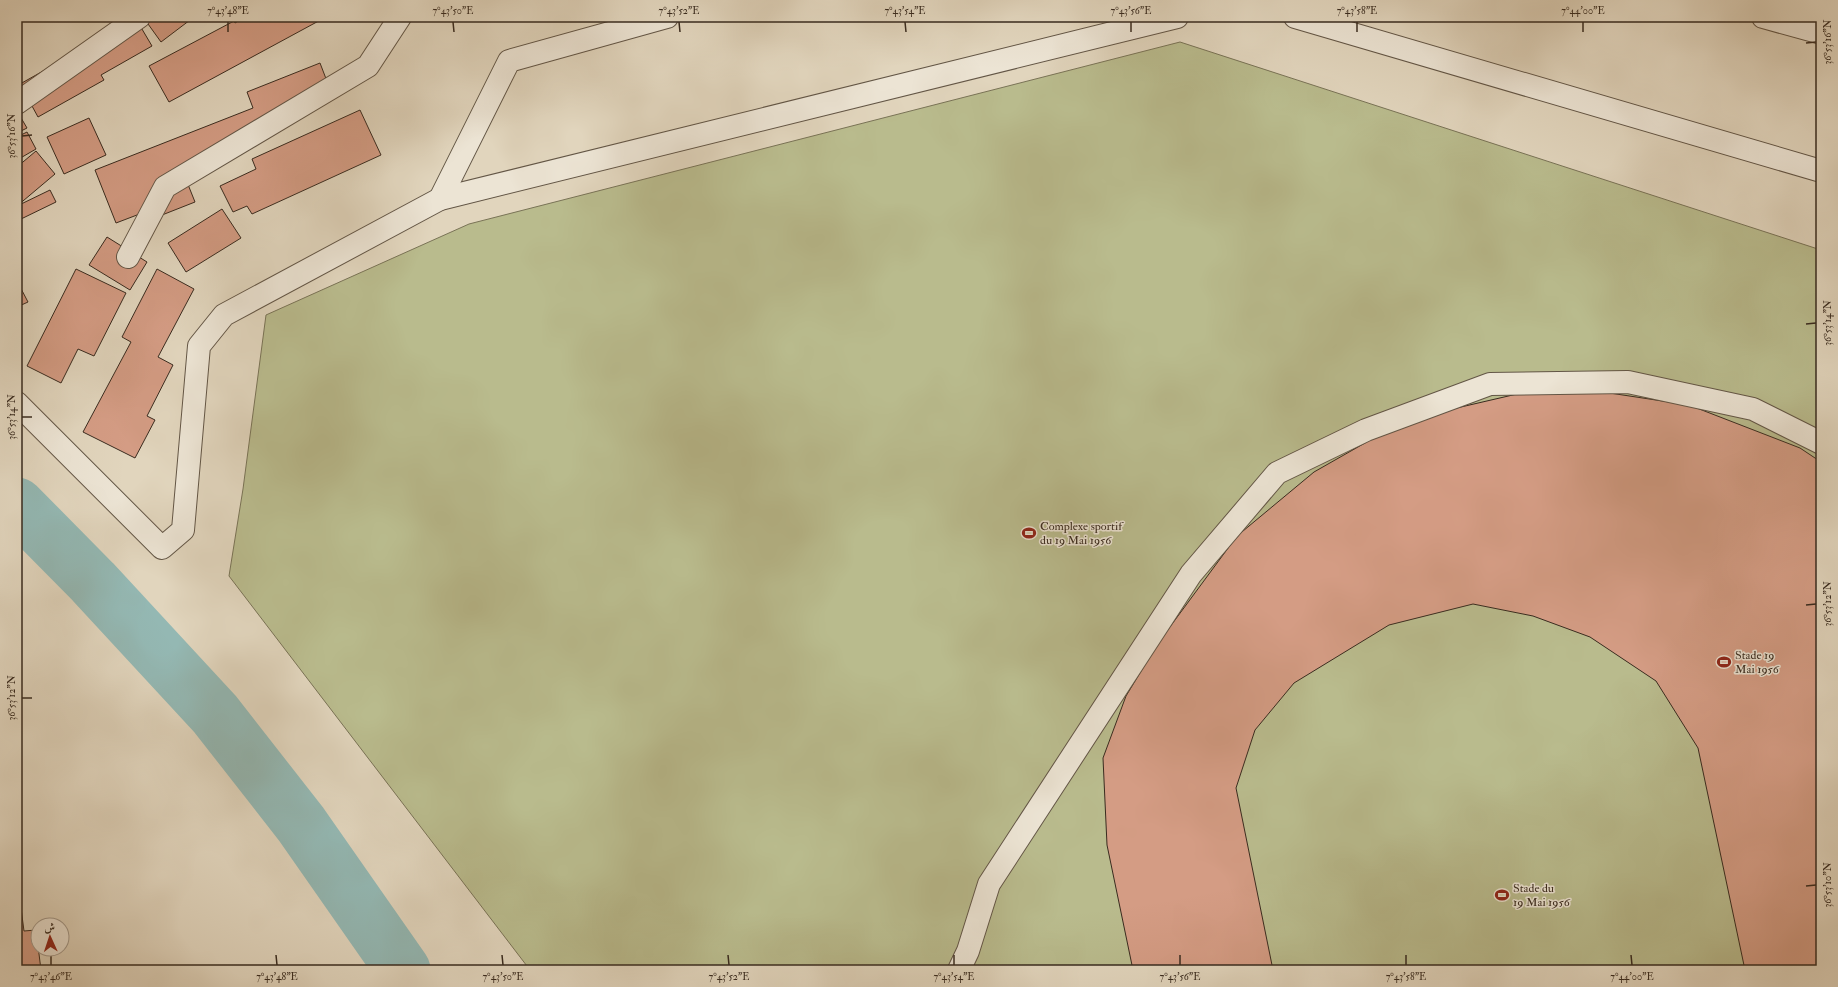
<svg xmlns="http://www.w3.org/2000/svg" width="1838" height="987" viewBox="0 0 1838 987" font-family="'IM FELL Double Pica',Amiri,serif">
<style>
.green{fill:#b9bb8d;stroke:#797356}
.lines{fill:none;stroke-linecap:round;stroke-linejoin:round}
.river{stroke:#94b8b3;stroke-width:55}
.building{fill:#d49c84;stroke:#392b1f}
.minor-casing{stroke:#635646;stroke-width:24}
.minor{stroke:#ece4d4;stroke-width:22}
.ticks{fill:none;stroke:#392b1f;stroke-width:1.5}
.labels{text-anchor:middle;dominant-baseline:central;stroke-width:3;stroke-linejoin:round;paint-order:stroke}
.poi-label{font-size:12px;fill:#392b1f;stroke:#ece4d4;text-anchor:start}
.neatline{fill:none;stroke:#392b1f;stroke-width:1.5}
.ticks-label{font-size:10px;text-anchor:middle;fill:#392b1f}
</style>
<rect width="100%" height="100%" fill="#e1d5bd"/>
<filter id="stains"><feTurbulence type="fractalNoise" baseFrequency=".005" numOctaves="4"/><feColorMatrix values="0 0 0 0 .2 0 0 0 0 .09 0 0 0 0 .02 0 0 0 .5 -.17"/></filter>
<radialGradient id="worn" r=".72"><stop offset=".6" stop-color="#630" stop-opacity="0"/><stop offset="1" stop-color="#630" stop-opacity=".3"/></radialGradient>
<path class="green" d="M1180,42L1821,250V970H530L229,576L243,489L266,315L469,224Z"/>
<g class="lines">
<path class="river" d="M17,505L93,582L215,714L301,824L403,970"/>
</g>
<g class="building">
<path d="M143,17H194L161,42Z"/>
<path d="M245,17H326L169,102L149,66L234,21L235,23Z"/>
<path d="M136,19L152,46L101,75L104,80L38,117L20,84Z"/>
<path d="M320,63L333,97L183,172L195,202L162,215L158,207L116,223L95,170L253,108L247,92Z"/>
<path d="M360,110L381,155L252,214L247,206L233,212L220,186L256,169L252,159Z"/>
<path d="M17,111L27,128L17,133Z"/>
<path d="M89,118L106,155L64,174L47,137Z"/>
<path d="M27,132L36,149L17,160V137Z"/>
<path d="M36,151L55,174L17,206V167Z"/>
<path d="M50,190L56,202L21,219L17,211V206Z"/>
<path d="M222,209L241,238L186,272L168,243Z"/>
<path d="M107,237L147,262L130,290L89,265Z"/>
<path d="M76,269L126,293L94,356L78,349L61,383L27,366Z"/>
<path d="M157,269L194,289L158,357L173,365L147,416L155,420L135,458L83,432L131,342L122,337Z"/>
<path d="M17,281L28,302L17,307Z"/>
<path d="M1603,392L1689,405L1800,448L1821,462V970H1745L1698,748L1656,681L1590,637L1533,616L1473,604L1389,625L1294,683L1255,730L1236,788L1273,970H1133L1107,845L1103,758L1126,696L1158,643L1237,536L1314,472L1379,435L1435,413L1517,394Z"/>
<path d="M17,893H19L24,931L36,930L41,970H17Z"/>
</g>
<g class="lines">
<defs>
<g id="minor">
<path d="M1295,17L1821,171"/>
<path d="M1763,17L1821,33"/>
<path d="M17,103L139,17"/>
<path d="M440,199L509,61L667,17"/>
<path d="M128,257L165,187L368,66L400,17"/>
<path d="M17,403L162,548L183,530L199,346L224,315L440,199L1177,17"/>
<path d="M959,970L968,951L989,884L1191,574L1277,473L1366,430L1490,384L1628,382L1753,409L1821,443"/>
</g>
</defs>
<use href="#minor" class="minor-casing"/>
<use href="#minor" class="minor"/>
</g>
<path class="ticks" d="M228,22V32M453,22L454,32M679,22L680,32M905,22L906,32M1131,22V32M1357,22V32M1583,22V32M1806,43L1816,42M22,136L32,135M1806,324L1816,323M22,417H32M1806,605L1816,604M22,698H32M1806,886L1816,885M51,955V965M276,955L277,965M502,955L503,965M728,955L729,965M954,955V965M1180,955V965M1406,955V965M1631,955L1632,965"/>
<defs>
<symbol id="stadium-bare" viewBox="-9 -9 18 18"><path d="M0-5a6.5 5 0 1 0 0 10a6.5 5 0 1 0 0-10ZM-3.5-1.8h7v3.6h-7Z" fill="#8f2418" stroke="#ece4d4" stroke-width="2.5" paint-order="stroke"/></symbol>
</defs>
<g fill-rule="evenodd">
<use href="#stadium-bare" x="1019" y="523" width="20" height="20"/>
<use href="#stadium-bare" x="1714" y="652" width="20" height="20"/>
<use href="#stadium-bare" x="1492" y="885" width="20" height="20"/>
</g>
<g class="labels">
<g class="poi-label">
<text x="1040" y="526">Complexe sportif<tspan x="1040" dy="14">du 19 Mai 1956</tspan></text>
<text x="1735" y="655">Stade 19<tspan x="1735" dy="14">Mai 1956</tspan></text>
<text x="1513" y="888">Stade du<tspan x="1513" dy="14">19 Mai 1956</tspan></text>
</g>
</g>
<rect width="1838" height="987" fill="none" stroke="#e1d5bd" stroke-width="44"/>
<g transform="translate(50 937) rotate(357)"><circle r="19" fill="#ece4d4" stroke="#a49a8c"/>
<path d="M0-3L7 15L0 10L-7 15Z" fill="#8f2418"/>
<text y="-6" font-size="11" font-weight="bold" text-anchor="middle" fill="#392b1f">ش</text>
</g>
<rect x="22" y="22" width="1794" height="943" class="neatline"/>
<g class="ticks-label">
<text x="228" y="14">7°43'48"E</text>
<text x="453" y="14">7°43'50"E</text>
<text x="679" y="14">7°43'52"E</text>
<text x="905" y="14">7°43'54"E</text>
<text x="1131" y="14">7°43'56"E</text>
<text x="1357" y="14">7°43'58"E</text>
<text x="1583" y="14">7°44'00"E</text>
<text transform="translate(1827 42) rotate(-90)" y="4">36°53'16"N</text>
<text transform="translate(11 136) rotate(-90)" y="4">36°53'16"N</text>
<text transform="translate(1827 323) rotate(-90)" y="4">36°53'14"N</text>
<text transform="translate(11 417) rotate(-90)" y="4">36°53'14"N</text>
<text transform="translate(1827 604) rotate(-90)" y="4">36°53'12"N</text>
<text transform="translate(11 698) rotate(-90)" y="4">36°53'12"N</text>
<text transform="translate(1827 885) rotate(-90)" y="4">36°53'10"N</text>
<text x="51" y="980">7°43'46"E</text>
<text x="277" y="980">7°43'48"E</text>
<text x="503" y="980">7°43'50"E</text>
<text x="729" y="980">7°43'52"E</text>
<text x="954" y="980">7°43'54"E</text>
<text x="1180" y="980">7°43'56"E</text>
<text x="1406" y="980">7°43'58"E</text>
<text x="1632" y="980">7°44'00"E</text>
</g>
<rect width="100%" height="100%" filter="url(#stains)"/>
<rect width="100%" height="100%" fill="url(#worn)"/>
</svg>
